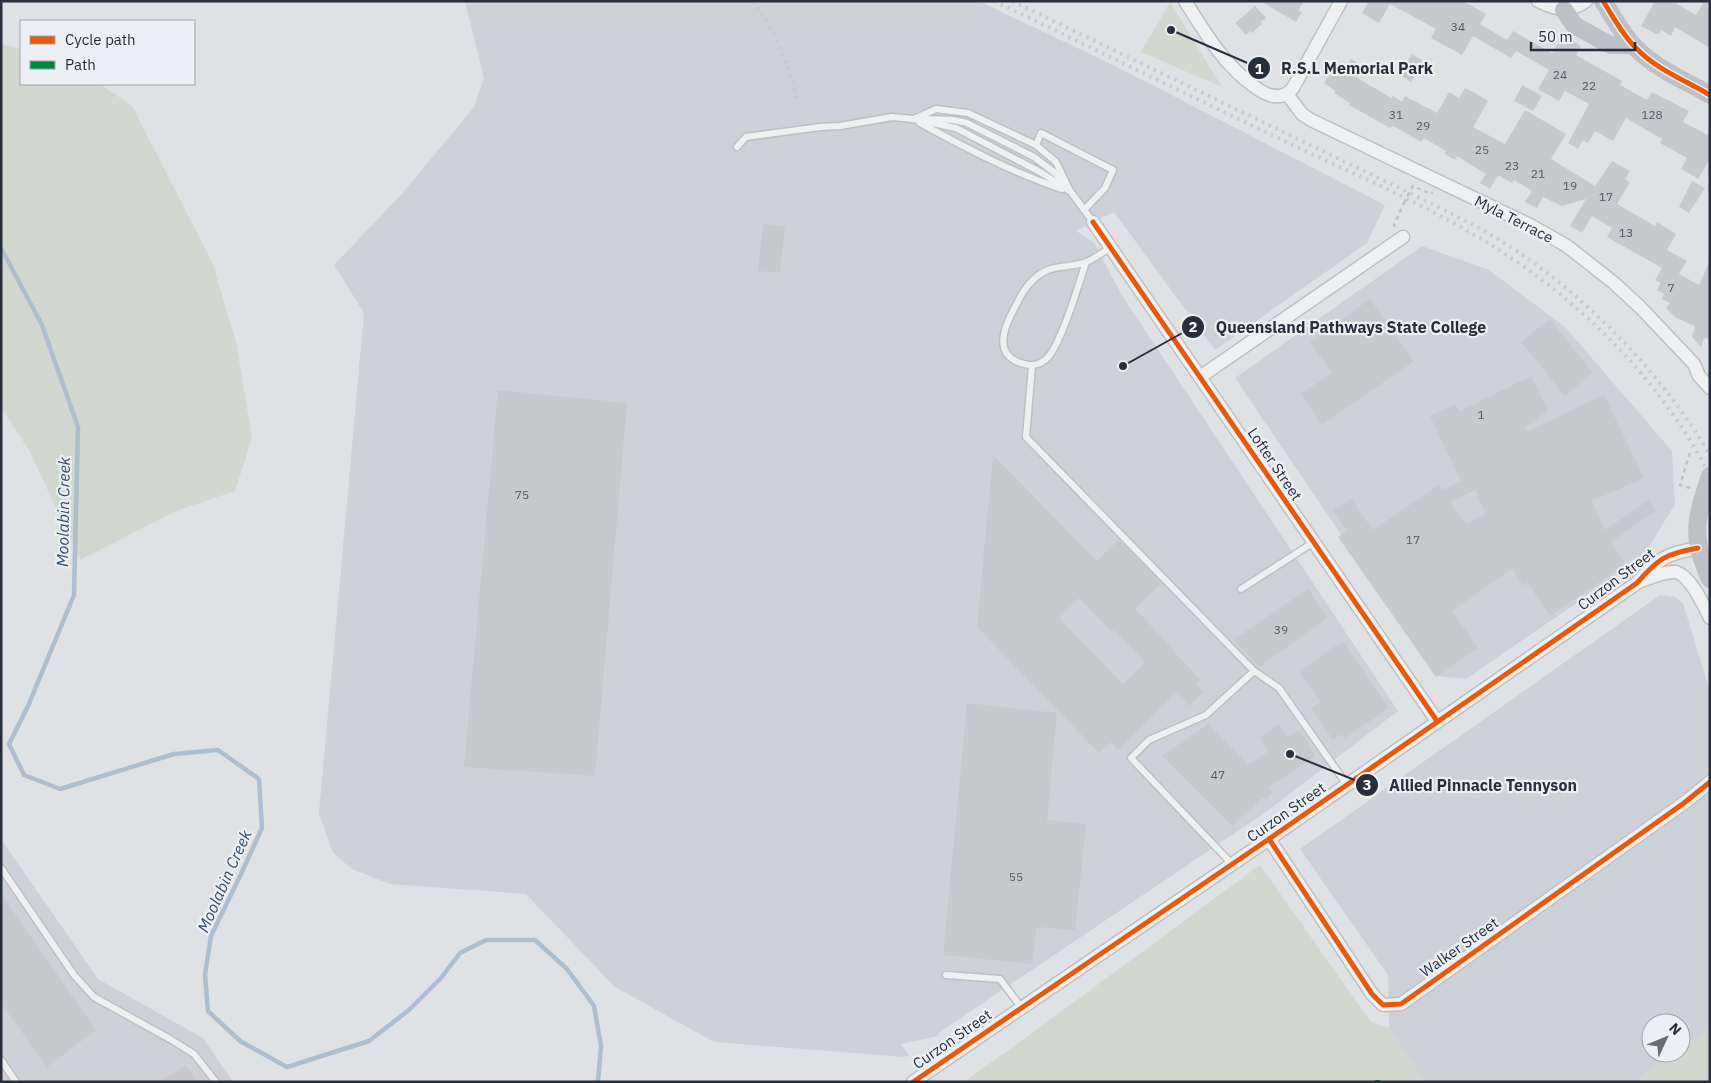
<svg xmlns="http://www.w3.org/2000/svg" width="1711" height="1083" viewBox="0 0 1711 1083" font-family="'IBM Plex Sans',sans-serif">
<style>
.built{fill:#cdd1d8}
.green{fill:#d0d8d0}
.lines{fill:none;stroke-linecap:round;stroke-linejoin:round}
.stream{stroke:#adbfcf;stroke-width:4.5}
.building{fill:#c7cacd;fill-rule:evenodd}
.service-casing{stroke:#bec0c3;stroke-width:9}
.minor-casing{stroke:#bec0c3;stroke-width:15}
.path{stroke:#bec0c5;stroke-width:2.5;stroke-dasharray:4 4;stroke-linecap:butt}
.service{stroke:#eff0f1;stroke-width:6}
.minor{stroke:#eff0f1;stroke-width:12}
.secondary{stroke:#bdc0c4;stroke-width:18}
.rail{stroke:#c8cacd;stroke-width:4;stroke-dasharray:2.5 5;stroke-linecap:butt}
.path-bridge{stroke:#bec0c5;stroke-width:2.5;stroke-dasharray:4 4;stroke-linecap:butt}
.quiet{stroke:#00873e;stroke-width:4;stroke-dasharray:8 4;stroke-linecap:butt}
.cycleway-casing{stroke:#ecf0f4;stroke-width:8}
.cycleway{stroke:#e8590c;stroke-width:5}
.labels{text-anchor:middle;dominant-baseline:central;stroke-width:4.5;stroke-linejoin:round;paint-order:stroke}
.number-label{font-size:12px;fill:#505662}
.street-label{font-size:15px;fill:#272f3d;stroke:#ecf0f4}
.water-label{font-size:16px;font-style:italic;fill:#324f6f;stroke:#ecf0f4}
.leader{fill:none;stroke:#272f3d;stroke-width:2}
.callout-dot{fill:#272f3d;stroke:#ecf0f4;stroke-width:2}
.mark-label{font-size:15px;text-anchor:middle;font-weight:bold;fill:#fff}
.callout-label{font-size:16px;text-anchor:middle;font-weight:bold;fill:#272f3d;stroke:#ecf0f4;stroke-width:4.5;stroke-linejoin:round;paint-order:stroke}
</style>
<rect width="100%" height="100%" fill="#dfe2e5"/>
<g class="built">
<path d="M465,1H979L1113,65L1385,205L1367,243L1215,350L1114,212L1076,231L1094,242L1121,294L1398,711L1266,812L940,1032L938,1036L901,1044L909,1055L904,1057L714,1042L615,987L526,894L390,884L352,869L333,853L319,813L364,313L334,265L400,196L474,107L484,78Z"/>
<path d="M1422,246L1489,270L1565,327L1672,451L1675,504L1642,558L1466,679L1437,676L1235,378Z"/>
<path d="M1660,595L1675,597L1683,603L1710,692V1029L1681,1049V1023H1651V1053H1675L1634,1082H1425L1389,1028L1388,975L1300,849Z"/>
<path d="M1,839L98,979L203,1038L233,1082H1Z"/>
</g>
<g class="green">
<path d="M1170,2L1222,87L1141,52Z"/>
<path d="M1,44L21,49V84H100L132,106L212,262L236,342L252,438L235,491L176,511L80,560L30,452L1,407Z"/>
<path d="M1260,865L1371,1022L1389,1028L1425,1082H963L1009,1050Z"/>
<path d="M1710,1029V1082H1634L1675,1053H1681V1049Z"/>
</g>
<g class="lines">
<path class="stream" d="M1,248L42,325L78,427L74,595L28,706L9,744L24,775L60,789L174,754L218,750L259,779L262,828L241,874L211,936L205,975L208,1011L240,1041L287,1067L369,1041L409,1010L441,978L460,953L486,940H535L567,969L594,1006L601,1046L598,1082"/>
</g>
<g class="building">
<path d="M1260,1H1304L1298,11L1302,12L1296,22Z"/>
<path d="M1369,1H1463L1486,14L1480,24L1507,40L1513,31L1552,53L1563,35L1581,46L1576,55L1622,81L1620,85L1647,100L1652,92L1689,111L1683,122L1710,136V159L1698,179L1681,169L1687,158L1660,143L1662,139L1626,118L1613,141L1595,131L1588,143L1583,140L1578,149L1568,143L1589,104L1565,91L1559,101L1538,89L1549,70L1516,51L1511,58L1473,36L1462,55L1431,38L1436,29L1390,4L1379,23L1362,13Z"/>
<path d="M1655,1H1672L1696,15L1704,1H1710V48L1675,27L1671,36L1661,30L1659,34L1657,33L1656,34L1641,26Z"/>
<path d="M1255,6L1266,18L1261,22L1262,24L1252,33L1250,31L1246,35L1235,23Z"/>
<path d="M1412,54L1423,61L1411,82L1400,75Z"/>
<path d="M1351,59L1362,66L1356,77L1391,98L1393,96L1402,102L1405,96L1437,113L1449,92L1459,98L1465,88L1475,93L1488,101L1473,127L1505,144L1525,110L1566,134L1551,159L1595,186L1612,161L1630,171L1625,179L1630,182L1617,204L1655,226L1657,222L1676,234L1667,250L1687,261L1679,274L1699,285L1710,261V339L1704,338L1701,347L1692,337L1695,326L1676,318L1666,308L1670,303L1662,299L1664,294L1657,290L1661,283L1655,280L1662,268L1607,237L1612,228L1592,216L1582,233L1570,226L1586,199L1562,206L1543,197L1537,208L1525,202L1532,191L1514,180L1512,183L1498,175L1490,189L1480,183L1486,174L1457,156L1455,160L1445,154L1446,151L1424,138L1421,142L1397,128L1392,126L1390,128L1349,105L1350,103L1334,93L1335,91L1324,83L1330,73L1333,75L1337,69L1343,72Z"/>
<path d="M1522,85L1542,96L1533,111L1514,101Z"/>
<path d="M1692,181L1705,188L1689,213L1679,207Z"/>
<path d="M763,224L785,226L780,273L758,271Z"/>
<path d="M1370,299L1414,361L1322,425L1301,394L1332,373L1310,342Z"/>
<path d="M1550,319L1593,373L1565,396L1521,342Z"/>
<path d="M1531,376L1548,410L1525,428L1528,431L1604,395L1634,457L1644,478L1592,501L1605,530L1649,500L1656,510L1611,542L1626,564L1550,616L1527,582L1523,586L1518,579L1513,568L1452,611L1478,648L1436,677L1338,537L1347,531L1333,511L1351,499L1373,530L1439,485L1442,490L1461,481L1430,416L1455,404L1460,411ZM1475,490L1486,514L1466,524L1450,502Z"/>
<path d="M498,390L627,403L595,776L464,767Z"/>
<path d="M993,455L1097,561L1119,540L1162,583L1135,609L1176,652L1175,653L1201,680L1196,684L1203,692L1189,706L1176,693L1118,750L1111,742L1099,753L977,627ZM1079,598L1112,632L1114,630L1145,662L1123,684L1059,618Z"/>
<path d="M1308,589L1328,618L1259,667L1233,640Z"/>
<path d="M1343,641L1389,708L1345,738L1342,734L1333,740L1311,708L1321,702L1299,671Z"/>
<path d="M967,703L1057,713L1047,820L1086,824L1075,930L1037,927L1032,964L943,955Z"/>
<path d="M1208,724L1248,765L1268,752L1259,738L1279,724L1288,738L1299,730L1316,756L1269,787L1273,792L1266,800L1263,797L1232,826L1162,756Z"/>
<path d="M1,894L96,1030L47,1067L1,1003Z"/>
<path d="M186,1065L197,1082H160Z"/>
</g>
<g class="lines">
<defs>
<g id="service">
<path d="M914,119L936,109L968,113L1036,145L1056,162L1070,191"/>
<path d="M927,119L954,120L967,123L1034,157L1055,173L1063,183"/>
<path d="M920,123C966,148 1013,173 1062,189"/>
<path d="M1036,145L1041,133L1113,170L1105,188L1084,210"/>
<path d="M737,147L746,137L820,127L840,126L892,117L913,119L956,128L1042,173L1071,192L1093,222"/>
<path d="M1086,262C1079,283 1060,349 1045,360C1039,365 1032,366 1024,364C993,356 1003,329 1014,309C1020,297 1025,287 1035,278C1051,264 1066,268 1084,263C1093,260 1103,252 1111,247"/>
<path d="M1032,366L1026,437L1254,671L1279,688L1347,785"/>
<path d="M1241,589L1314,542"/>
<path d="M1232,864L1131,758L1149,740L1206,715L1254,671"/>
<path d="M1,868L74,975L94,997L170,1039L194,1054L216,1082"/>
<path d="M946,975L1000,979L1021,1007"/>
<path d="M1,1060L16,1082"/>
</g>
<g id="minor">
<path d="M1185,1C1206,34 1223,64 1255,87C1267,96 1282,102 1293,88L1341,1"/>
<path d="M1538,1C1556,10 1569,13 1586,1"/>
<path d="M1287,94L1302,114L1311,120L1532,226L1567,246L1614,283L1641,308L1694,364L1699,376L1710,388"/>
<path d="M1093,222L1437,721"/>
<path d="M1200,377L1403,237"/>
<path d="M1638,582C1650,578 1664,571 1676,572C1690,575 1704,606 1710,618"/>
<path d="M1269,839L1372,994L1383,1005L1401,1004L1684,803L1710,782"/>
<path d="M913,1082L1269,839L1637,583C1659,558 1665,554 1698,548"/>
</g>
</defs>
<use href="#service" class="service-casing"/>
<use href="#minor" class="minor-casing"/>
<g class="path">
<path d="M1411,189L1413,186L1431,194L1432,192"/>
<path d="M1395,227L1394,225L1404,203"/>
<path d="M1690,488L1680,485L1691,449"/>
</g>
<use href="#service" class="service"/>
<use href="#minor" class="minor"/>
<g class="secondary">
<path d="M1603,1C1614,18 1623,36 1637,49C1656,69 1686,81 1710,95"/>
<path d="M1564,10L1574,25L1610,45H1633"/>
<path d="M1710,476C1695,518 1691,538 1710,579"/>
</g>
<g class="rail">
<path d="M753,1C776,31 788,65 798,101"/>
<path d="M994,1C1088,46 1182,92 1276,137C1349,172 1426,204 1496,248C1583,303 1663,383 1710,476"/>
<path d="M1012,1L1422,199C1456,216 1490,232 1521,254C1595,305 1664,377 1710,455"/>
</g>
<path class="path-bridge" d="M1404,203L1411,189"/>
<path class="quiet" d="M1375,1082H1380"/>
<defs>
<g id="cycleway">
<path d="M1603,1C1614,18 1623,36 1637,49C1656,69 1686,81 1710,95"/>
<path d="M1093,222L1437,721"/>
<path d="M1269,839L1372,994L1383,1005L1401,1004L1684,803L1710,782"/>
<path d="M913,1082L1269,839L1637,583C1659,558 1665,554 1698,548"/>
</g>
</defs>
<use href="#cycleway" class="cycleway-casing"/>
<use href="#cycleway" class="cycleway"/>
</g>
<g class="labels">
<g class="number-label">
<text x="1458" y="26">34</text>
<text x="1560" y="74">24</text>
<text x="1589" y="85">22</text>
<text x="1396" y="114">31</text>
<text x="1652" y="114">128</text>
<text x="1423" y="125">29</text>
<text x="1482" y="149">25</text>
<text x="1512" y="165">23</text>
<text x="1538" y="173">21</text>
<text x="1570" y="185">19</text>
<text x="1606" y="196">17</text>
<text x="1626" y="232">13</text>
<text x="1671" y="287">7</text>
<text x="1481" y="414">1</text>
<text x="522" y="494">75</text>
<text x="1413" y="539">17</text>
<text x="1281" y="629">39</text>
<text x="1218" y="774">47</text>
<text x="1016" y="876">55</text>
</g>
<g class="street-label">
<text transform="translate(1514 219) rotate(27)">Myla Terrace</text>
<text transform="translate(1275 464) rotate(56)">Lofter Street</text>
<text transform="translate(1616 579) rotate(-37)">Curzon Street</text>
<text transform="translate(1286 812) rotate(-35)">Curzon Street</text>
<text transform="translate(1459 947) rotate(-35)">Walker Street</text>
<text transform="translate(952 1039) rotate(-35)">Curzon Street</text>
</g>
<g class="water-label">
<text transform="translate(63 512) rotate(-89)">Moolabin Creek</text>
<text transform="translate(224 881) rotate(-66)">Moolabin Creek</text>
</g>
</g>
<path class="leader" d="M1171 30L1259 68M1123 366L1193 327M1290 754L1367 785"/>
<g class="callout-dot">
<circle cx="1171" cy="30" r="5"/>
<circle cx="1123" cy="366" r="5"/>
<circle cx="1290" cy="754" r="5"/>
<circle cx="1259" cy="68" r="12"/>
<circle cx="1193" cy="327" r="12"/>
<circle cx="1367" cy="785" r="12"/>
</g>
<g class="mark-label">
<text x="1259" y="74">1</text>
<text x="1193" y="332">2</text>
<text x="1367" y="790">3</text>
</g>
<g class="callout-label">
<text x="1357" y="74">R.S.L Memorial Park</text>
<text x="1351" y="333">Queensland Pathways State College</text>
<text x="1483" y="791">Allied Pinnacle Tennyson</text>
</g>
<rect width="1711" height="1083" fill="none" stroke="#272f3d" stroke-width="5"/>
<rect x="20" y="20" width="175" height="65" fill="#ecf0f4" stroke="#9da3ab"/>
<rect x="30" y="36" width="25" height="8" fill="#e8590c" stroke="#9da3ab"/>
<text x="65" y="45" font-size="15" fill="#272f3d">Cycle path</text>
<rect x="30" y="61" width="25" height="8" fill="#00873e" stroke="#9da3ab"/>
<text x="65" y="70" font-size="15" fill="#272f3d">Path</text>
<g transform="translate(1666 1038) rotate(46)"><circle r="24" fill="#ecf0f4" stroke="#9da3ab"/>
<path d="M0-4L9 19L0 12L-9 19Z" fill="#676e78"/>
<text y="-8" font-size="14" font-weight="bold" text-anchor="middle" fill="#272f3d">N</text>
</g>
<path d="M1531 42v8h104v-8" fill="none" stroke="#272f3d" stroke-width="2.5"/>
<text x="1538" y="42" font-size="15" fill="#272f3d" stroke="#ecf0f4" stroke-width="4" paint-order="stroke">50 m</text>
</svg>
